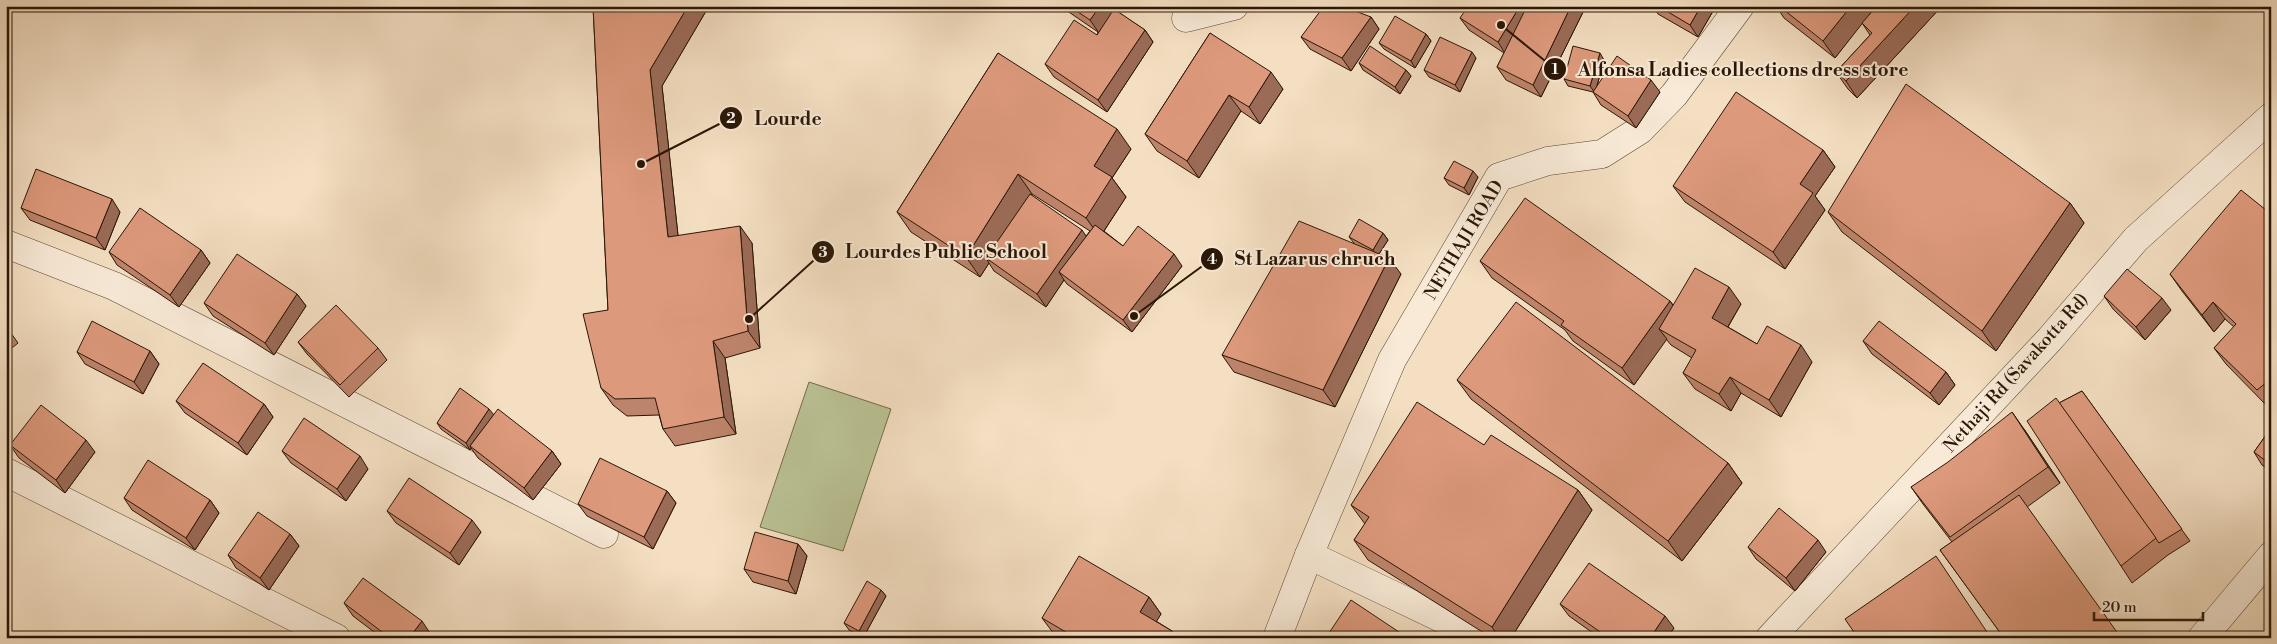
<svg xmlns="http://www.w3.org/2000/svg" width="2277" height="644" viewBox="0 0 2277 644" font-family="'Libre Bodoni',serif">
<style>
.grass{fill:#bac294;stroke:#726c4c}
.lines{fill:none;stroke-linecap:round;stroke-linejoin:round}
.minor-casing{stroke:#5c4834;stroke-width:29}
.minor{stroke:#f8ead7;stroke-width:28}
.wall{fill:#be846b;stroke:#2a1605;fill-rule:evenodd}
.shaded-wall{fill:#9b6b57;stroke:#2a1605}
.building{fill:#dd997c;stroke:#2a1605}
.labels{text-anchor:middle;dominant-baseline:central;stroke-width:4;stroke-linejoin:round;paint-order:stroke}
.street-label{font-size:18px;fill:#2a1605;stroke:#f8ead7}
.leader{fill:none;stroke:#2a1605;stroke-width:2}
.callout-dot{fill:#2a1605;stroke:#f8ead7;stroke-width:2}
.mark-label{font-size:15px;text-anchor:middle;font-weight:bold;fill:#fff}
.callout-label{font-size:19px;text-anchor:middle;font-weight:bold;fill:#2a1605;stroke:#f8ead7;stroke-width:4;stroke-linejoin:round;paint-order:stroke}
</style>
<rect width="100%" height="100%" fill="#f4dfc2"/>
<filter id="stains"><feTurbulence type="fractalNoise" baseFrequency=".004" numOctaves="4"/><feColorMatrix values="0 0 0 0 .2 0 0 0 0 .09 0 0 0 0 .02 0 0 0 .5 -.17"/></filter>
<radialGradient id="worn" r=".72"><stop offset=".6" stop-color="#630" stop-opacity="0"/><stop offset="1" stop-color="#630" stop-opacity=".3"/></radialGradient>
<path class="grass" d="M809,382L891,409L843,551L760,527Z"/>
<g class="lines">
<defs>
<g id="minor">
<path d="M1186,18L1234,6"/>
<path d="M6,244L114,286L604,534"/>
<path d="M6,472L336,638"/>
<path d="M1309,555L1392,360L1499,177L1548,161L1602,154L1640,130L1674,95L1740,6"/>
<path d="M1277,638L1309,555L1483,638"/>
<path d="M1770,638L2050,339L2136,239L2271,117"/>
<path d="M2202,638L2271,556"/>
</g>
</defs>
<use href="#minor" class="minor-casing"/>
<use href="#minor" class="minor"/>
</g>
<g class="wall">
<path d="M593,6H709L662,86L678,236L752,243L760,348L725,358L736,434L675,446L663,429L659,415L627,416L613,405L601,388L608,310Z"/>
<path d="M1060,6H1117L1115,10L1145,30L1153,42L1107,112L1054,77L1045,64L1097,35L1098,32Z"/>
<path d="M1586,6L1541,97L1506,80L1497,67L1504,53L1469,30L1460,18Z"/>
<path d="M1653,6H1716L1698,37L1658,14Z"/>
<path d="M1776,6H1876L1869,15L1942,6L1857,98L1848,89L1836,72L1870,35L1862,23L1835,58L1784,18Z"/>
<path d="M1371,17L1379,29L1351,71L1310,49L1301,37Z"/>
<path d="M1210,33L1283,89L1260,124L1241,111L1199,178L1157,151L1145,134Z"/>
<path d="M1426,34L1431,41L1415,68L1384,49L1379,43Z"/>
<path d="M998,53L1131,149L1112,178L1126,197L1104,231L1123,246L1182,266L1132,332L1067,284L1064,280L1046,307L994,271L989,263L980,277L911,232L897,212ZM1032,194L1090,231L1086,236L1031,196Z"/>
<path d="M1476,58L1460,92L1429,77L1424,70Z"/>
<path d="M1604,60L1597,86L1660,92L1636,128L1601,105L1593,92L1568,86L1564,79Z"/>
<path d="M1359,63L1406,70L1411,76L1400,94L1363,70Z"/>
<path d="M1823,150L1835,167L1815,196L1825,210L1785,269L1685,202L1673,186Z"/>
<path d="M1478,177L1469,195L1449,185L1444,178Z"/>
<path d="M2070,203L2084,223L1996,351L1842,232L1828,212Z"/>
<path d="M21,208L120,212L105,250L30,220Z"/>
<path d="M2271,214V405L2268,407L2226,364L2214,348L2234,327L2225,319L2214,332L2182,291L2170,274Z"/>
<path d="M1383,233L1388,240L1379,254L1401,274L1335,407L1234,372L1222,355L1354,243L1349,237Z"/>
<path d="M201,250L210,263L179,307L117,265L109,252Z"/>
<path d="M1480,261L1670,301L1673,305L1741,304L1728,327L1757,344L1812,362L1781,417L1741,393L1731,411L1695,389L1683,373L1692,358L1671,345L1666,339L1634,385L1573,341L1565,330L1492,278Z"/>
<path d="M297,294L306,306L274,355L213,316L204,303Z"/>
<path d="M2104,296L2171,310L2145,340L2113,309Z"/>
<path d="M6,326L18,343L6,353Z"/>
<path d="M1863,341L1946,372L1955,385L1939,405L1872,354Z"/>
<path d="M298,342L378,348L387,360L349,397L307,354Z"/>
<path d="M150,351L159,364L143,394L85,364L77,352Z"/>
<path d="M1457,380L1728,463L1742,483L1682,561L1471,399Z"/>
<path d="M2082,391L2190,541L2168,555L2132,583L2121,566L2059,403Z"/>
<path d="M176,401L264,404L273,417L247,455L185,413Z"/>
<path d="M494,415L552,451L561,464L533,500L478,458L471,448L470,450L441,429L437,423Z"/>
<path d="M2271,428V471L2262,465L2254,452Z"/>
<path d="M2024,429L2060,483L2027,507L2120,638H2004L1940,550L1952,542L1923,504L1911,487Z"/>
<path d="M10,445L95,452L65,493L19,458Z"/>
<path d="M1484,445L1578,490L1592,510L1511,638H1492L1368,560L1354,540L1365,524L1351,505Z"/>
<path d="M282,451L368,469L346,501L291,463Z"/>
<path d="M667,491L676,503L653,549L587,516L578,504Z"/>
<path d="M124,498L210,500L219,513L195,550L132,510Z"/>
<path d="M387,511L481,532L459,565L396,523Z"/>
<path d="M290,534L299,546L269,590L236,568L228,555Z"/>
<path d="M798,544L807,556L796,594L753,582L744,569Z"/>
<path d="M1748,547L1826,552L1795,591L1756,559Z"/>
<path d="M881,590L886,596L863,638L849,630L844,623Z"/>
<path d="M1149,597L1161,614L1156,621L1172,631L1177,638H1060L1054,634L1042,618Z"/>
<path d="M344,603L430,633L427,638H382L353,616Z"/>
<path d="M1560,604L1674,628L1667,638H1600L1569,616Z"/>
</g>
<g class="shaded-wall">
<path d="M688,6H709L662,86L680,254L668,237L650,70Z"/>
<path d="M1100,6H1117L1099,33L1090,20Z"/>
<path d="M1520,6H1537L1506,55L1498,42Z"/>
<path d="M1571,6H1586L1541,97L1533,85Z"/>
<path d="M1701,6H1716L1698,37L1690,25Z"/>
<path d="M1851,6H1876L1835,58L1823,41Z"/>
<path d="M1915,6H1942L1857,98L1846,81Z"/>
<path d="M1371,17L1379,29L1351,71L1342,58Z"/>
<path d="M1145,30L1153,42L1107,112L1098,100Z"/>
<path d="M1426,34L1431,41L1415,68L1411,61Z"/>
<path d="M1472,52L1476,58L1460,92L1455,85Z"/>
<path d="M1600,53L1604,60L1595,93L1590,86Z"/>
<path d="M1406,70L1411,76L1400,94L1395,87Z"/>
<path d="M1271,72L1283,89L1260,124L1249,107Z"/>
<path d="M1651,80L1660,92L1636,128L1628,116Z"/>
<path d="M1229,95L1241,111L1199,178L1187,161Z"/>
<path d="M1117,129L1131,149L1112,178L1126,197L1100,237L1086,218L1094,166Z"/>
<path d="M1823,150L1835,167L1815,196L1825,210L1785,269L1773,252L1800,184Z"/>
<path d="M1473,171L1478,177L1469,195L1464,188Z"/>
<path d="M1018,174L1032,194L990,261L986,258L989,263L980,277L966,257Z"/>
<path d="M112,199L120,212L105,250L96,238Z"/>
<path d="M2070,203L2084,223L1996,351L1982,331Z"/>
<path d="M740,226L752,243L760,348L748,331Z"/>
<path d="M1082,230L1090,242L1059,272L1064,280L1046,307L1037,294Z"/>
<path d="M1383,233L1388,240L1377,257L1373,250Z"/>
<path d="M201,250L210,263L179,307L170,295Z"/>
<path d="M1174,254L1182,266L1132,332L1123,320Z"/>
<path d="M1389,258L1401,274L1335,407L1323,390Z"/>
<path d="M1729,287L1741,304L1723,335L1712,318Z"/>
<path d="M297,294L306,306L274,355L265,343Z"/>
<path d="M2162,298L2171,310L2145,340L2136,327Z"/>
<path d="M1670,301L1682,318L1659,329L1667,339L1634,385L1622,368Z"/>
<path d="M2213,302L2225,319L2214,332L2202,315Z"/>
<path d="M713,341L725,358L736,434L724,417Z"/>
<path d="M1801,345L1812,362L1781,417L1769,400Z"/>
<path d="M150,351L159,364L143,394L134,382Z"/>
<path d="M1946,372L1955,385L1939,405L1930,393Z"/>
<path d="M1730,377L1741,393L1731,411L1719,394Z"/>
<path d="M264,404L273,417L247,455L238,443Z"/>
<path d="M489,409L494,415L470,446L471,448L470,450L466,443Z"/>
<path d="M2012,412L2024,429L2060,483L2048,467Z"/>
<path d="M86,440L95,452L65,493L56,480Z"/>
<path d="M552,451L561,464L533,500L524,488Z"/>
<path d="M360,456L368,469L346,501L337,489Z"/>
<path d="M1728,463L1742,483L1682,561L1668,541Z"/>
<path d="M1578,490L1592,510L1511,638H1499L1492,627Z"/>
<path d="M667,491L676,503L653,549L644,537Z"/>
<path d="M210,500L219,513L195,550L186,538Z"/>
<path d="M472,520L481,532L459,565L450,553Z"/>
<path d="M290,534L299,546L269,590L260,578Z"/>
<path d="M1818,540L1826,552L1795,591L1786,578Z"/>
<path d="M798,544L807,556L796,594L788,581Z"/>
<path d="M881,590L886,596L863,638L859,631Z"/>
<path d="M1149,597L1161,614L1152,629L1140,612Z"/>
<path d="M1665,616L1674,628L1667,638H1650Z"/>
<path d="M422,621L430,633L427,638H409Z"/>
<path d="M1172,631L1177,638H1168Z"/>
</g>
<g class="building">
<path d="M593,6H688L650,70L668,237L740,226L748,331L713,341L724,417L663,429L655,398L615,399L601,388L583,314L608,310Z"/>
<path d="M1069,6H1100L1090,20Z"/>
<path d="M1324,6H1342L1371,17L1342,58L1301,37Z"/>
<path d="M1468,6H1520L1498,42L1460,18Z"/>
<path d="M1527,6H1571L1533,85L1497,67Z"/>
<path d="M1658,6H1701L1690,25Z"/>
<path d="M1779,6H1851L1823,41Z"/>
<path d="M1877,6H1915L1846,81L1836,72L1872,33L1862,23Z"/>
<path d="M1114,9L1145,30L1098,100L1045,64L1074,20L1097,35Z"/>
<path d="M1395,16L1426,34L1411,61L1379,43Z"/>
<path d="M1210,33L1271,72L1249,107L1229,95L1187,161L1145,134Z"/>
<path d="M1440,37L1472,52L1455,85L1424,70Z"/>
<path d="M1370,46L1406,70L1395,87L1359,63Z"/>
<path d="M1573,46L1600,53L1590,86L1564,79Z"/>
<path d="M998,53L1117,129L1094,166L1112,177L1086,218L1018,174L966,257L897,212Z"/>
<path d="M1617,56L1651,80L1628,116L1593,92Z"/>
<path d="M1906,84L2070,203L1982,331L1828,212Z"/>
<path d="M1736,92L1823,150L1800,184L1813,193L1773,252L1673,186Z"/>
<path d="M1454,161L1473,171L1464,188L1444,178Z"/>
<path d="M36,169L112,199L96,238L21,208Z"/>
<path d="M2241,190L2271,214V338L2270,339L2271,340V379L2257,390L2214,348L2236,324L2213,302L2202,315L2170,274Z"/>
<path d="M1030,194L1082,230L1037,294L986,258Z"/>
<path d="M1525,198L1670,301L1622,368L1561,325L1564,321L1480,261Z"/>
<path d="M140,208L201,250L170,295L109,252Z"/>
<path d="M1359,219L1383,233L1373,250L1349,237Z"/>
<path d="M1299,221L1389,258L1323,390L1222,355Z"/>
<path d="M1095,225L1123,246L1138,226L1174,254L1123,320L1059,272Z"/>
<path d="M237,254L297,294L265,343L204,303Z"/>
<path d="M1695,268L1729,287L1712,318L1757,344L1767,326L1801,345L1769,400L1730,377L1719,394L1683,373L1696,350L1659,329Z"/>
<path d="M2127,269L2162,298L2136,327L2104,296Z"/>
<path d="M1516,302L1728,463L1668,541L1457,380Z"/>
<path d="M336,305L378,348L340,385L298,342Z"/>
<path d="M92,321L150,351L134,382L77,352Z"/>
<path d="M1879,321L1946,372L1930,393L1863,341Z"/>
<path d="M6,326L10,331L6,333Z"/>
<path d="M203,363L264,404L238,443L176,401Z"/>
<path d="M460,388L489,409L466,443L437,423Z"/>
<path d="M2082,391L2182,529L2159,543L2059,403Z"/>
<path d="M2056,398L2156,538L2121,566L2027,421Z"/>
<path d="M1417,402L1484,445L1491,435L1578,490L1492,627L1354,540L1369,517L1351,505Z"/>
<path d="M41,405L86,440L56,480L10,445Z"/>
<path d="M498,409L552,451L524,488L470,446Z"/>
<path d="M2012,412L2048,467L1950,537L1911,487L1948,462Z"/>
<path d="M304,418L360,456L337,489L282,451Z"/>
<path d="M2271,428V465L2254,452Z"/>
<path d="M600,458L667,491L644,537L578,504Z"/>
<path d="M148,460L210,500L186,538L124,498Z"/>
<path d="M409,478L472,520L450,553L387,511Z"/>
<path d="M2019,495L2119,635L2116,638H2004L1940,550Z"/>
<path d="M1779,508L1818,540L1786,578L1748,547Z"/>
<path d="M258,512L290,534L260,578L228,555Z"/>
<path d="M755,532L798,544L788,581L744,569Z"/>
<path d="M1079,556L1149,597L1140,612L1172,631L1168,638H1076L1042,618Z"/>
<path d="M1936,556L1991,638H1858L1845,619Z"/>
<path d="M1589,563L1665,616L1650,638H1609L1560,604Z"/>
<path d="M363,578L422,621L409,638H390L344,603Z"/>
<path d="M867,581L881,590L859,631L844,623Z"/>
<path d="M1351,600L1408,638H1330L1327,636Z"/>
</g>
<g class="labels">
<g class="street-label">
<text transform="translate(1464 240) rotate(-59)">NETHAJI ROAD</text>
<text transform="translate(2016 373) rotate(-48)">Nethaji Rd (Savakotta Rd)</text>
</g>
</g>
<path class="leader" d="M1501 25L1555 69M641 164L731 118M749 319L823 252M1134 316L1212 259"/>
<g class="callout-dot">
<circle cx="1501" cy="25" r="5"/>
<circle cx="641" cy="164" r="5"/>
<circle cx="749" cy="319" r="5"/>
<circle cx="1134" cy="316" r="5"/>
<circle cx="1555" cy="69" r="12"/>
<circle cx="731" cy="118" r="12"/>
<circle cx="823" cy="252" r="12"/>
<circle cx="1212" cy="259" r="12"/>
</g>
<g class="mark-label">
<text x="1555" y="74">1</text>
<text x="731" y="123">2</text>
<text x="823" y="257">3</text>
<text x="1212" y="264">4</text>
</g>
<g class="callout-label">
<text x="1743" y="76">Alfonsa Ladies collections dress store</text>
<text x="788" y="125">Lourde</text>
<text x="946" y="258">Lourdes Public School</text>
<text x="1315" y="265">St Lazarus chruch</text>
</g>
<rect width="2277" height="644" fill="none" stroke="#f4dfc2" stroke-width="25"/>
<rect x="8" y="8" width="2262" height="629" fill="none" stroke="#2a1605" stroke-width="2.5"/>
<rect x="12" y="12" width="2252" height="619" fill="none" stroke="#2a1605"/>
<path d="M2094 612v8h109v-8" fill="none" stroke="#2a1605" stroke-width="2.5"/>
<text x="2102" y="612" font-size="15" fill="#2a1605" stroke="#f8ead7" stroke-width="4" paint-order="stroke">20 m</text>
<rect width="100%" height="100%" filter="url(#stains)"/>
<rect width="100%" height="100%" fill="url(#worn)"/>
</svg>
